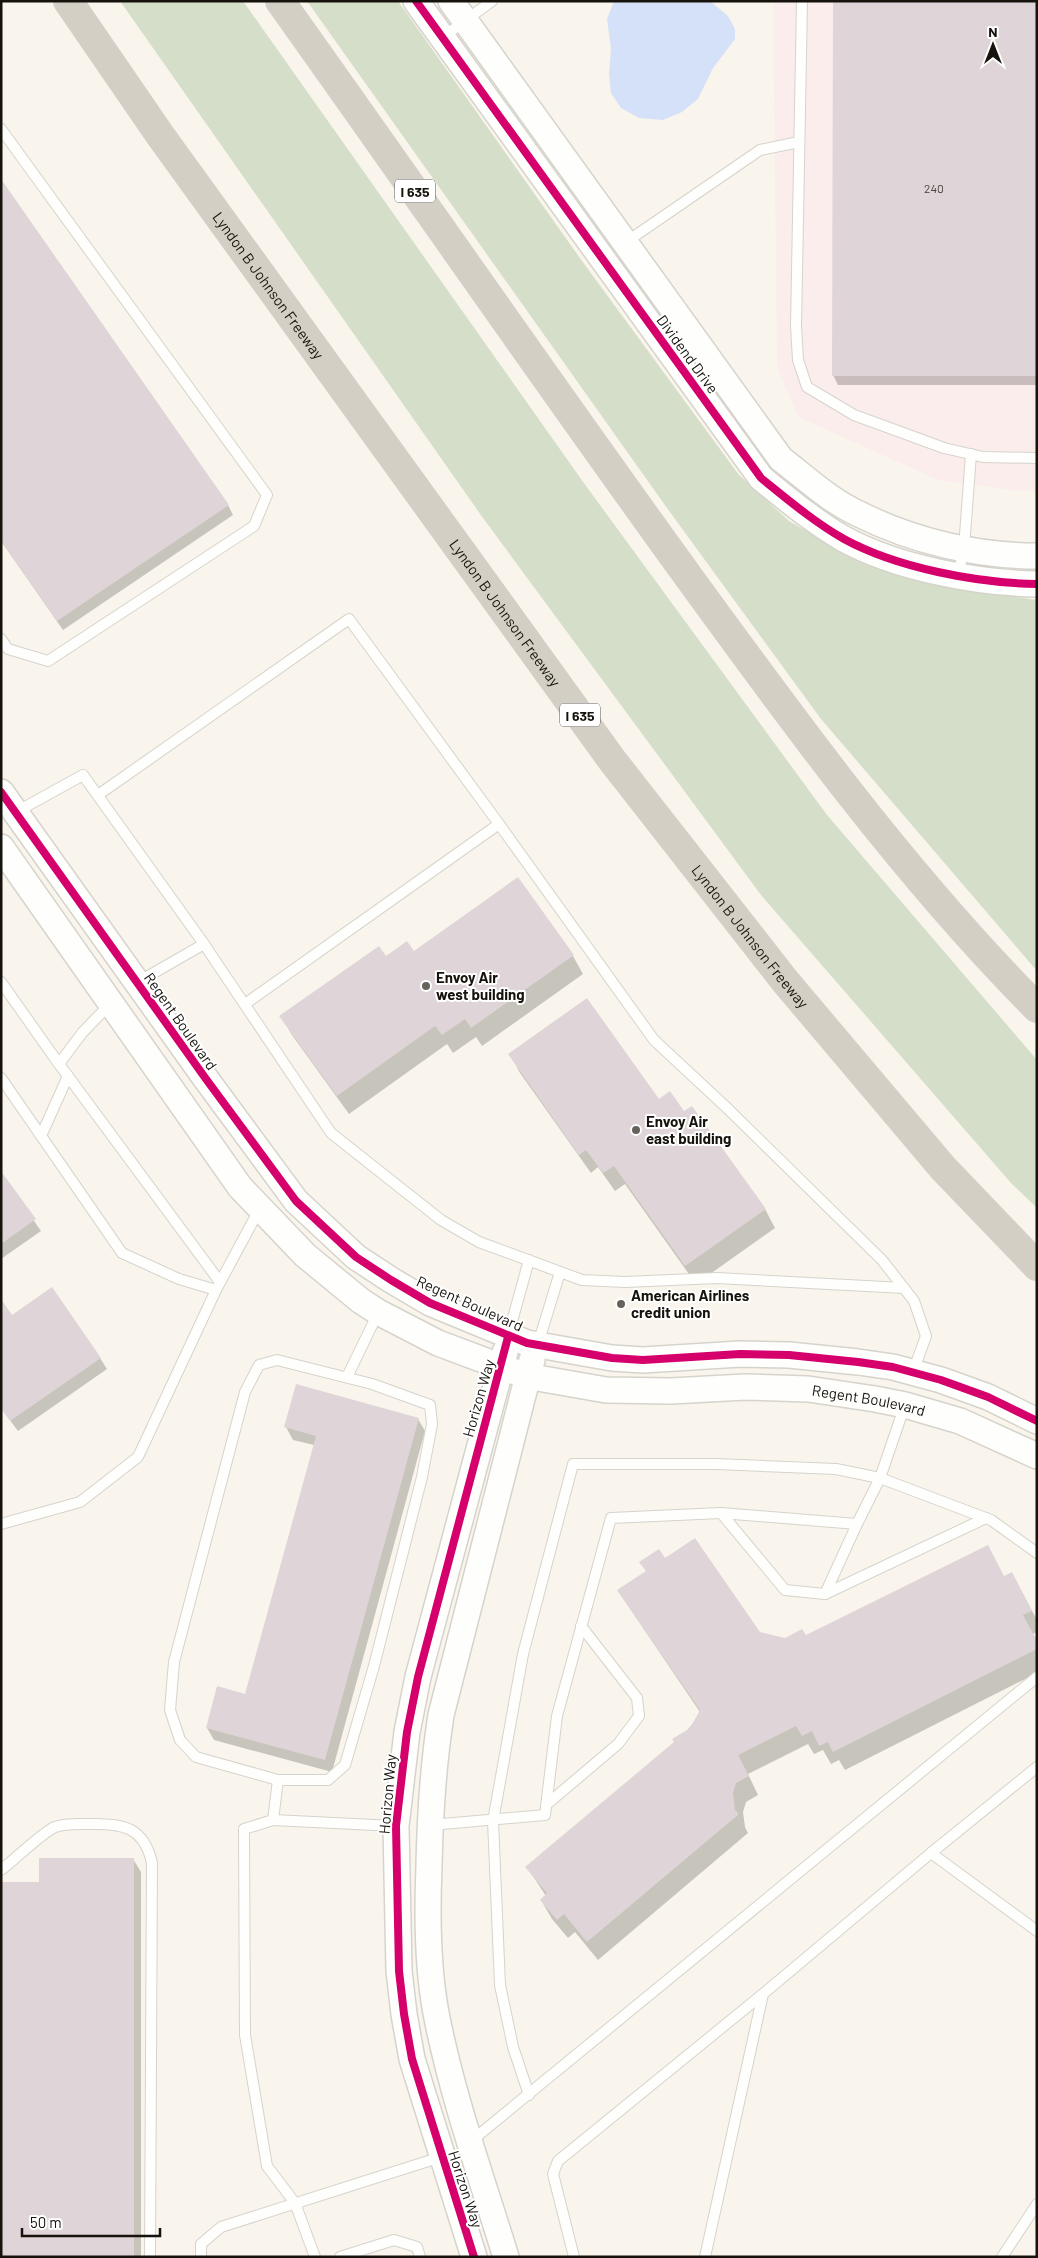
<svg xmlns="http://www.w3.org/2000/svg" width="1038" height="2258" viewBox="0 0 1038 2258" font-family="Barlow,sans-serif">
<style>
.industrial{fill:#fbedec}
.green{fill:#d4dec8}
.water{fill:#d5e1f9}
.shadow{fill:#0003}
.building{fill:#dfd5d8}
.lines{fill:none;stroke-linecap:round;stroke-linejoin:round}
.service-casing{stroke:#d6d3cc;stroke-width:12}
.tertiary-casing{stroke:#d6d3cc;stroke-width:28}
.motorway-casing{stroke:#d3d0cc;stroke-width:30}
.service{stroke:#fefefc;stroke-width:10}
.tertiary{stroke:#fefefc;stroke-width:25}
.motorway{stroke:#d4cfc5;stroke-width:28}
.cycleway-casing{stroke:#fff;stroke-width:11}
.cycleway{stroke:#d6006c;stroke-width:8}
.poi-dot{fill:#65625b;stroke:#fff;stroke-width:2}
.labels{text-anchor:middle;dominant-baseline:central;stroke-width:4;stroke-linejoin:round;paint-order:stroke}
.number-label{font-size:12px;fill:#484440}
.shield{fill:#fff;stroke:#5c5a56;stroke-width:1}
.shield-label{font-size:14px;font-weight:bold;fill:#16130d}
.street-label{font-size:15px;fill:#16130d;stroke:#fff}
.poi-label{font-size:15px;font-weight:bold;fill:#16130d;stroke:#fff;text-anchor:start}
</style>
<rect width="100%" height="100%" fill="#f9f5ec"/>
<path class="industrial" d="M773,1H1037V491H1018L938,480L798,417L777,367Z"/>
<g class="green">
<path d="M120,1H243L586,486L827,815L1037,1060V1208L1011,1183L761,895L483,518Z"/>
<path d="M307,1H398L582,261L739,475L789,521L864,564L934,585L1037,600V971L821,719L667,508Z"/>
</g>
<path class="water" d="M614,1H710L728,16L735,29V39L713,68L698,99L682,112L663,120L639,118L621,108L611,93L609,74L611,49L607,19Z"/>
<g class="shadow">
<path d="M1037,1V385H838L833,375Z"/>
<path d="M228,505L233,515L63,630L1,541Z"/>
<path d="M414,952L573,956L583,974L482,1046L476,1037L453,1053L447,1044L349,1114L292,1035L281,1016L386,958Z"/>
<path d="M510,1054L658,1100L684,1113L765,1209L775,1228L696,1284L625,1184L615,1191L598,1167L591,1173L520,1073Z"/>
<path d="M1,1173L41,1231L1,1259Z"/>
<path d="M12,1317L100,1358L107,1369L18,1431L1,1408Z"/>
<path d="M418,1419L425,1431L332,1772L214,1740L207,1728L246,1696L314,1445L293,1440L286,1427Z"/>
<path d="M665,1560L759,1633L785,1639L806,1637L1012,1574L1037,1620V1632L1033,1634L1037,1641V1673L845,1770L839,1760L831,1764L823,1750L814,1754L808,1744L748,1774L758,1795L746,1802L743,1812L745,1827L748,1833L598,1960L575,1932L568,1938L552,1919L541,1900L546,1896L527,1867L688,1731L700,1712L618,1591Z"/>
<path d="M133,1859L141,1872V2257H1L41,1883Z"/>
</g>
<g class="building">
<path d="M833,1H1037V376H832Z"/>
<path d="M1,179L229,505L57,621L1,541Z"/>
<path d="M518,877L574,955L471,1028L465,1019L442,1035L435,1026L337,1096L279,1016L379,946L386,956L407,941L414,951Z"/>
<path d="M587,998L659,1099L670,1091L684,1111L692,1106L766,1209L685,1266L614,1166L603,1173L586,1150L579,1155L508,1054Z"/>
<path d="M1,1171L36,1219L1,1244Z"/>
<path d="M52,1287L101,1358L10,1421L1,1408V1299L12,1315Z"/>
<path d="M296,1384L419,1418L325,1760L206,1728L217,1686L245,1694L316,1436L284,1427Z"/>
<path d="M695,1538L760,1632L785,1638L802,1629L806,1635L988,1545L1004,1576L1012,1572L1032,1611L1023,1615L1037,1641V1649L833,1752L828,1742L819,1746L812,1731L802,1736L796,1726L738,1755L749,1776L736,1783L733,1793L735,1810L739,1814L587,1942L564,1914L557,1920L540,1900L547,1893L525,1867L674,1742L672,1739L687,1730L693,1723L700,1710L617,1590L646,1571L639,1562L659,1549L665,1558Z"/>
<path d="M39,1858H134V2257H1V1882H39Z"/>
</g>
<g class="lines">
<defs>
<g id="service">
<path d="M802,1L796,326L798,360L807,387L854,415L944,448L983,457L1037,458"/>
<path d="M443,37L492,1"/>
<path d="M1,129L267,495L254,526L48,661L8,649L1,639"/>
<path d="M626,242L760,150L799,142"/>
<path d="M958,576L964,548L971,454"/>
<path d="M98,795L349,619L499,824L245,1004"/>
<path d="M16,812L83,775L204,944"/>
<path d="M499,824L654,1040L727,1108L882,1260L914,1301L926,1336L913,1372"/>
<path d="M1,982L59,1064"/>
<path d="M138,982L204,944L331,1133L441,1220L479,1242L582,1280L625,1282L717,1278L904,1288"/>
<path d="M110,1004L82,1033L59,1064L220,1282"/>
<path d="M1,1078L122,1253L179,1279L216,1290L260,1208"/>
<path d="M41,1136L68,1076"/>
<path d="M508,1336L529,1260"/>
<path d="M538,1344L560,1272"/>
<path d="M347,1377L378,1313"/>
<path d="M1,1524L80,1502L138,1457L216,1290"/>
<path d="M857,1524L721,1513L785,1590L825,1594L857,1524L880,1478L991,1520L1037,1553"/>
<path d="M825,1594L986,1518"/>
<path d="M546,1805L618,1744L639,1716L637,1698L581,1626"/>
<path d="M273,1820L278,1780H328L345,1765L374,1666L422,1477L432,1424L430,1405L372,1384L277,1360L259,1365L245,1392L174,1662L170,1710L180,1740L196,1757L278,1780"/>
<path d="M431,1825L545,1815L557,1716L611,1518L721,1513"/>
<path d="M931,1853L1037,1767"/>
<path d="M1,1870C13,1861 44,1831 55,1827C66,1823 78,1824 89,1824C123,1823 144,1827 152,1863L150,2257"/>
<path d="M529,2095L513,2047L500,1985L493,1821L523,1654L573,1464H717L836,1469L880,1478L905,1405"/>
<path d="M470,2142L1037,1677"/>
<path d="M201,2257V2244L221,2227L441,2157"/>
<path d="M315,2257L295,2203L267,2166L245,2035L244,1829L273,1820L395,1826"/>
<path d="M340,2257L394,2240L417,2247L420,2257"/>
<path d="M574,2257L553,2174L558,2161L763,1994"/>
<path d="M705,2257L763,1994L931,1853L1037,1931"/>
<path d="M1002,2257L1037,2204"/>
</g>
<g id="tertiary">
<path d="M416,1L761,478C787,499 814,522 844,539C897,568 977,583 1037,584"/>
<path d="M451,1L781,459C806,478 830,501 859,514C913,541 976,556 1037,556"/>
<path d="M1,792L206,1079L296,1201L356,1257L391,1280L430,1303L527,1343L612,1358L643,1360L740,1354L789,1355L858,1362L893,1367L941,1380L988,1397L1037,1421"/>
<path id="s1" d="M1,847L240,1187L305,1255L361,1301L378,1312L438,1343L526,1376L606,1390L671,1391L745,1387L808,1389L875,1399L905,1405L960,1421L1037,1456"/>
<path d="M474,2257L412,2059L404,2014L399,1971L396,1826L407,1732L418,1677L505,1352"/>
<path d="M506,2257C481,2176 452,2096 436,2013C427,1965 427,1914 429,1866C430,1815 433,1766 441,1715L532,1360"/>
</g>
<g id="motorway">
<path id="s2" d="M68,1L160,135L612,760L785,981L943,1168L1037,1266"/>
<path d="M280,1C411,185 540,371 672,554C786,711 900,870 1037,1008"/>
</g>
</defs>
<use href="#service" class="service-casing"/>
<use href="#tertiary" class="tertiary-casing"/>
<use href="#motorway" class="motorway-casing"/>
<use href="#service" class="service"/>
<use href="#tertiary" class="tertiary"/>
<use href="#motorway" class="motorway"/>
<defs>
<g id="cycleway">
<path d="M416,1L761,478C787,499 814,522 844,539C897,568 977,583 1037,584"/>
<path d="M1,792L206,1079L296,1201L356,1257L391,1280L430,1303L527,1343L612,1358L643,1360L740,1354L789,1355L858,1362L893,1367L941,1380L988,1397L1037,1421"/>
<path d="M474,2257L412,2059L404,2014L399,1971L396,1826L407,1732L418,1677L508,1337"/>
</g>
</defs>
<use href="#cycleway" class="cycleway-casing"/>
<use href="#cycleway" class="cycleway"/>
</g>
<g class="poi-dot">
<circle cx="426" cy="986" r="5"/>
<circle cx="636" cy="1130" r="5"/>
<circle cx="621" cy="1304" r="5"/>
</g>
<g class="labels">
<g class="number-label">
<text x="934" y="188">240</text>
</g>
<g class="shield">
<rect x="395" y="179.5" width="40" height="23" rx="4"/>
<rect x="560" y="703.5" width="40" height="23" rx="4"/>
</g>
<g class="shield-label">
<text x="415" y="191">I 635</text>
<text x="580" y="715">I 635</text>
</g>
<g class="street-label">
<text stroke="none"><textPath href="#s2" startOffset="348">Lyndon B Johnson Freeway</textPath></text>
<text transform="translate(688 354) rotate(54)">Dividend Drive</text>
<text stroke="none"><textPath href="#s2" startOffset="752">Lyndon B Johnson Freeway</textPath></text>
<text stroke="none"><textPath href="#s2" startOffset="1158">Lyndon B Johnson Freeway</textPath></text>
<text transform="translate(181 1021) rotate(55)">Regent Boulevard</text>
<text transform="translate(470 1303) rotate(24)">Regent Boulevard</text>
<text transform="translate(478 1398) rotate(-74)">Horizon Way</text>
<text stroke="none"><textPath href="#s1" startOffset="1109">Regent Boulevard</textPath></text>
<text transform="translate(387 1794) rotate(-85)">Horizon Way</text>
<text transform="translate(466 2189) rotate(72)">Horizon Way</text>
</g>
<g class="poi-label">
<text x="436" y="977">Envoy Air<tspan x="436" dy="17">west building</tspan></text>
<text x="646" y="1121">Envoy Air<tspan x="646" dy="17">east building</tspan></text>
<text x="631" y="1295">American Airlines<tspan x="631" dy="17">credit union</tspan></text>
</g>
</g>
<rect width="1038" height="2258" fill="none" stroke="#16130d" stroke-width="5"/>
<g transform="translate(993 45)" stroke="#ffffff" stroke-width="4" paint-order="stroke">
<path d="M0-4L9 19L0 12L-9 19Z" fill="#16130d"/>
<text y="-8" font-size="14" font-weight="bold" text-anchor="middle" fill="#16130d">N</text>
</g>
<path d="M22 2228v8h138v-8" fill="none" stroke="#16130d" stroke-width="2.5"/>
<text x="30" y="2228" font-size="15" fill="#16130d" stroke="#ffffff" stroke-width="4" paint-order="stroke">50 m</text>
</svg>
